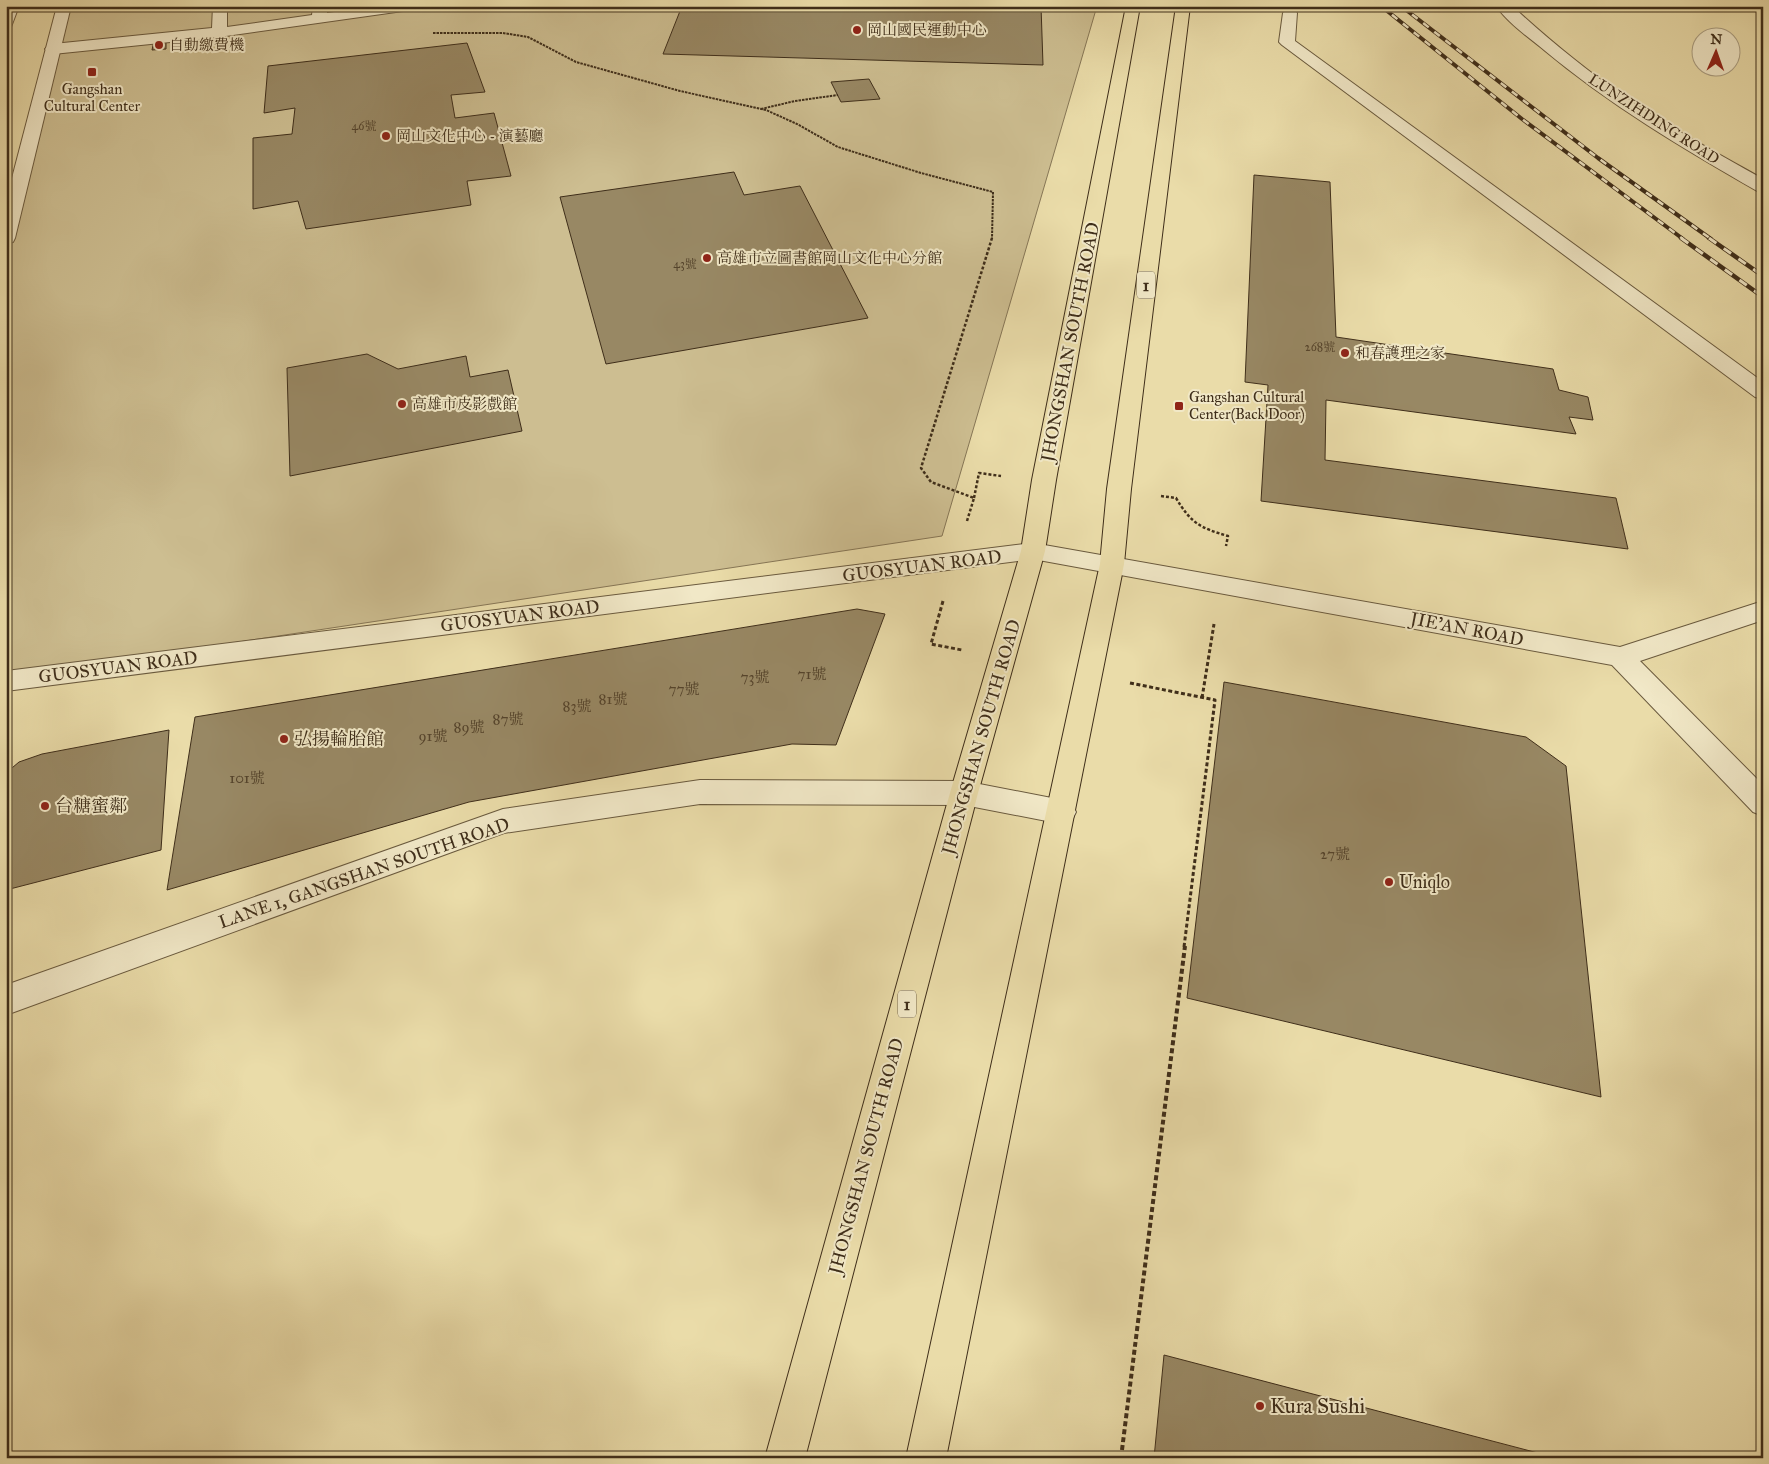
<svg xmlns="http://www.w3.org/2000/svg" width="1769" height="1464" viewBox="0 0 1769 1464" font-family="'IM FELL Great Primer','Noto Serif TC',serif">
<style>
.green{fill:#cdbe91;stroke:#867656}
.building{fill:#988864;stroke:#3f2e1a}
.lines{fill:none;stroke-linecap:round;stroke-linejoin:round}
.service-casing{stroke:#6a5a3e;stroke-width:2}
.minor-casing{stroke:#6a5a3e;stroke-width:2}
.primary-casing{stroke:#3f2e1a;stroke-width:2}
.path-far3{stroke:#3f2e1a;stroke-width:2;stroke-dasharray:2.5 1;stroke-linecap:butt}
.path-far2{stroke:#3f2e1a;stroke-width:2.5;stroke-dasharray:3 2;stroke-linecap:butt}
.path-far1{stroke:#3f2e1a;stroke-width:3;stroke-dasharray:4 2.5;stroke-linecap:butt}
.path{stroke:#3f2e1a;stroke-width:4;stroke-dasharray:5 3;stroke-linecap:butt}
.service{fill:#f1e8c7;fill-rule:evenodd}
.minor{fill:#f1e8c7;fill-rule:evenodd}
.primary{fill:#eadca9;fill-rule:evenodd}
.rail-far1-casing{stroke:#3f2e1a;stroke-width:4}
.rail-casing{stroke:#3f2e1a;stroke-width:4.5}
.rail-far1{stroke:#f1e8c7;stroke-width:2.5;stroke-dasharray:7;stroke-linecap:butt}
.rail{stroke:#f1e8c7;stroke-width:3;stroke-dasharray:9;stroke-linecap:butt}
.poi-dot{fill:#8f2418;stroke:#f1e8c7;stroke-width:2}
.labels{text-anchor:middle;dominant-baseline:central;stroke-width:4;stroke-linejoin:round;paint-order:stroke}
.far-number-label{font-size:12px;fill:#55442c}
.far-poi-label{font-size:15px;fill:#3f2e1a;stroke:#f1e8c7;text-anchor:start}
.far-street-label{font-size:15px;fill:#3f2e1a;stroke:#f1e8c7}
.number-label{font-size:15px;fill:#55442c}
.shield{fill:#f1e8c7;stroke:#74664e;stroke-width:1}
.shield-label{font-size:16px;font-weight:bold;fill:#3f2e1a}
.street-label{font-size:18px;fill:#3f2e1a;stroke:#f1e8c7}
.poi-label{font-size:18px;fill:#3f2e1a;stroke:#f1e8c7;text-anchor:start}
.near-poi-label{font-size:21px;fill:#3f2e1a;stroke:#f1e8c7;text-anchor:start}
</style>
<rect width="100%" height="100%" fill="#eadca9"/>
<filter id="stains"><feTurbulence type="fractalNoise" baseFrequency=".004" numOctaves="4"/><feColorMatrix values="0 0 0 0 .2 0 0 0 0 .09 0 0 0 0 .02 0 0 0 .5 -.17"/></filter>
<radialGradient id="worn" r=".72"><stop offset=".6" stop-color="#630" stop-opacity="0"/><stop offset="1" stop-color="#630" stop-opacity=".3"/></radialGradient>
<path class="green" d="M66,6H1097L942,536L6,677V246Z"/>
<g class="building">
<path d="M682,6H1041L1043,65L663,54Z"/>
<path d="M166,40V49L152,50L154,41Z"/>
<path d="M467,43L485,92L451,95L455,118L494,113L511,176L467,181L471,205L306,229L298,201L253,209V138L292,134L295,108L264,113L268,66Z"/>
<path d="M869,79L880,99L841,102L831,82Z"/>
<path d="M734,172L744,195L800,186L868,318L606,364L560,197Z"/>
<path d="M1254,175L1330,182L1336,337L1553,369L1559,390L1588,397L1593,420L1569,417L1576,434L1326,400L1325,460L1616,498L1628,549L1261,501L1268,385L1245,382Z"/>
<path d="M367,354L398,369L466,356L470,377L508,370L522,431L290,476L287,368Z"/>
<path d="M857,609L885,614L836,745L792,744L469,802L167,890L195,717Z"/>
<path d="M1224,682L1526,737L1566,766L1601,1097L1187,998Z"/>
<path d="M169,730L161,850L6,890V773L19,762L42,754Z"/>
<path d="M1164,1355L1557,1458H1154Z"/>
</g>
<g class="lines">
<defs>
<g id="service">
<path d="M213,6H227V27L312,15L313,6H327V13L378,6H417L410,10L219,37L53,54L48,52L45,49L48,46L53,44L212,28Z"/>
<path d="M1290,9L1295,10L1297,13L1295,41L1763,382V399L1755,397L1282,45L1279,42L1283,13L1285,10Z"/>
<path d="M700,780L964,781L1062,800L1072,804L1076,812L1072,820L1062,824L964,805L700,804L504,833L6,1015V985L503,809Z"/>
</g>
<g id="minor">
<path d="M6,6H19L11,27L6,28Z"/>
<path d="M57,6H71L15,238L13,242L6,244V201Z"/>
<path d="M1496,6H1512C1547,38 1583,68 1622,95C1667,126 1715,152 1763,179V192L1757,191C1682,148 1610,105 1544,50C1528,37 1508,23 1496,6Z"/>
<path d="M1033,543L1620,647L1763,601V620L1640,661L1763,785V816L1753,812L1612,665L1033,559L6,691V671Z"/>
</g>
<g id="primary">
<path d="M1126,6H1140L1056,480L1045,551L978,793L805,1458H765L950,793L1021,551L1032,480Z"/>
<path d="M1176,6H1190L1131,489L1124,564L946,1458H906L1100,564L1107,489Z"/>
</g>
</defs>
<use href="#service" class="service-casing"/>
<use href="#minor" class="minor-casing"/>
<use href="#primary" class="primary-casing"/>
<g class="path-far3">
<path d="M433,33H503L528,37L576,62L680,91L766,110L797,124L838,147L921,173L993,192L992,239"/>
<path d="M761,109L795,101L838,95"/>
</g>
<g class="path-far2">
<path d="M1161,496L1176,498C1191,523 1200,528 1228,536L1226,546"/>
<path d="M974,498L979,473L1001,476"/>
<path d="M967,521L974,498L931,482L921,468L992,238"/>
</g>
<g class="path-far1">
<path d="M943,601L931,644L962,650"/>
<path d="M1130,683L1215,700L1184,947"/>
<path d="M1202,698L1214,624"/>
</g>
<path class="path" d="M1121,1458L1185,946"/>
<use href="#service" class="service"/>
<use href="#minor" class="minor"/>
<use href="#primary" class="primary"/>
<defs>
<g id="rail-far1">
<path d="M1381,6L1522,119L1683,239"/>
<path d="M1401,6L1598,158L1711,239"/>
</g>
<g id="rail">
<path d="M1681,238L1763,297"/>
<path d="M1709,238L1763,276"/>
</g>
</defs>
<use href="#rail-far1" class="rail-far1-casing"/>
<use href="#rail" class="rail-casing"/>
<use href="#rail-far1" class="rail-far1"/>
<use href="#rail" class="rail"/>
</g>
<g class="poi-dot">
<circle cx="857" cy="30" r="5"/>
<circle cx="159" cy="45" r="5"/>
<rect x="87" y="67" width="10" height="10" rx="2.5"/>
<circle cx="386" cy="136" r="5"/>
<circle cx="707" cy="258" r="5"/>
<circle cx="1345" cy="353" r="5"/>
<circle cx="402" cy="404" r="5"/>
<rect x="1174" y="401" width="10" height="10" rx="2.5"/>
<circle cx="284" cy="739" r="5"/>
<circle cx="45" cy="806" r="5"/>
<circle cx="1389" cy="882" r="5"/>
<circle cx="1260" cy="1406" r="5"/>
</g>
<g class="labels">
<g class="far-number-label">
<text x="364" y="126">46號</text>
<text x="685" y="264">43號</text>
<text x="1320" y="347">268號</text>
</g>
<g class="far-poi-label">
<text x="867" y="30">岡山國民運動中心</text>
<text x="169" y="45">自動繳費機</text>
<text x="92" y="89" text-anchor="middle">Gangshan<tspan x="92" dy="17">Cultural Center</tspan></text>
<text x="396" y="136">岡山文化中心 - 演藝廳</text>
<text x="717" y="258">高雄市立圖書館岡山文化中心分館</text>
<text x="1355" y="353">和春護理之家</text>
<text x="1189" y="397">Gangshan Cultural<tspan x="1189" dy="17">Center(Back Door)</tspan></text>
<text x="412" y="404">高雄市皮影戲館</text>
</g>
<g class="far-street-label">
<text transform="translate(1654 119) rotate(33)">LUNZIHDING ROAD</text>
</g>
<g class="number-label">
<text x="812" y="674">71號</text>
<text x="755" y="677">73號</text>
<text x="684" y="689">77號</text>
<text x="613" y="699">81號</text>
<text x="577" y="706">83號</text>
<text x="508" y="719">87號</text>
<text x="469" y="727">89號</text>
<text x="433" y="736">91號</text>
<text x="247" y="778">101號</text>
<text x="1335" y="854">27號</text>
</g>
<g class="shield">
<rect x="1137" y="271.5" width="18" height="27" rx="4"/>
<rect x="898" y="990.5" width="18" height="27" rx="4"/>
</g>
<g class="shield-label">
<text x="1146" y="285">1</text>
<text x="907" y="1004">1</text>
</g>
<g class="street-label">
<text transform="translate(1070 342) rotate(-79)">JHONGSHAN SOUTH ROAD</text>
<text transform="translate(922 566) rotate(-7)">GUOSYUAN ROAD</text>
<text transform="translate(520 616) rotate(-7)">GUOSYUAN ROAD</text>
<text transform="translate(1467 629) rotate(11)">JIE'AN ROAD</text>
<text transform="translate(118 667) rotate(-7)">GUOSYUAN ROAD</text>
<text transform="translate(981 737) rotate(-74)">JHONGSHAN SOUTH ROAD</text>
<text transform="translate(364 873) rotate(-19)">LANE 1, GANGSHAN SOUTH ROAD</text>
<text transform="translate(866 1156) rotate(-75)">JHONGSHAN SOUTH ROAD</text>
</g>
<g class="poi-label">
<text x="294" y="739">弘揚輪胎館</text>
<text x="55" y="806">台糖蜜鄰</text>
<text x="1399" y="882">Uniqlo</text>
</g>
<g class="near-poi-label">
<text x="1270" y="1406">Kura Sushi</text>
</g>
</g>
<rect width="1769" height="1464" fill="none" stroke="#eadca9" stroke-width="25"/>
<rect x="8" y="8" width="1754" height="1449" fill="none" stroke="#3f2e1a" stroke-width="2.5"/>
<rect x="12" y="12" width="1744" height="1439" fill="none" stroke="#3f2e1a"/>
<g transform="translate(1716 52) rotate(2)"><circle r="24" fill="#f1e8c7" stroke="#aa9e82"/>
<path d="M0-4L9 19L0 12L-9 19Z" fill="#8f2418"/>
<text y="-8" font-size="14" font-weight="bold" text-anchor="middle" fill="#3f2e1a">N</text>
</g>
<rect width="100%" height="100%" filter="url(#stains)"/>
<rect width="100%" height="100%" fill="url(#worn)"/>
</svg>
